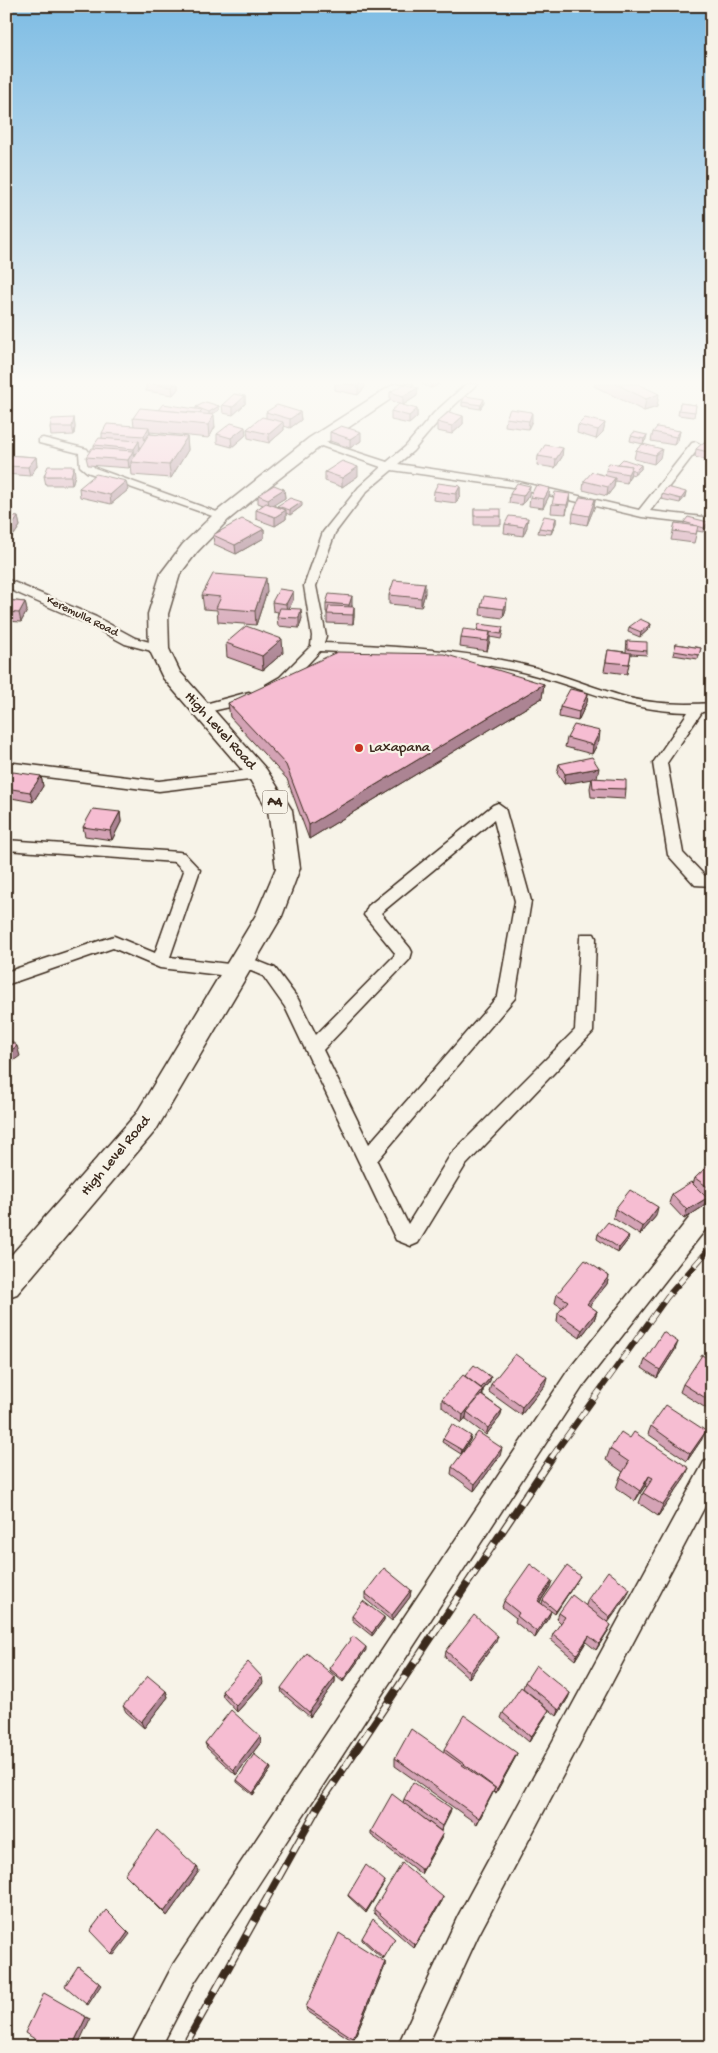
<svg xmlns="http://www.w3.org/2000/svg" width="718" height="2053" viewBox="0 0 718 2053" font-family="'Gochi Hand',sans-serif">
<style>
.lines{fill:none;stroke-linecap:round;stroke-linejoin:round}
.street-casing{stroke:#3b2a1e;stroke-width:3}
.highway-casing{stroke:#3b2a1e;stroke-width:3}
.street{fill:#f7f3e8;fill-rule:evenodd}
.highway{fill:#f7f3e8;fill-rule:evenodd}
.rail-far1-casing{stroke:#3b2a1e;stroke-width:6}
.rail-casing{stroke:#3b2a1e;stroke-width:8}
.rail-far1{stroke:#f7f3e8;stroke-width:4.5;stroke-dasharray:12;stroke-linecap:butt}
.rail{stroke:#f7f3e8;stroke-width:5.5;stroke-dasharray:16;stroke-linecap:butt}
.wall{fill:#d4a3b5;stroke:#3b2a1e}
.shaded-wall{fill:#ac8493;stroke:#3b2a1e}
.building{fill:#f6bdd2;stroke:#3b2a1e}
.poi-dot{fill:#c8321e;stroke:#f7f3e8;stroke-width:2}
.labels{text-anchor:middle;dominant-baseline:central;stroke-width:4.5;stroke-linejoin:round;paint-order:stroke}
.far-street-label{font-size:12px;fill:#3b2a1e;stroke:#f7f3e8}
.shield{fill:#f7f3e8;stroke:#73665b;stroke-width:1}
.shield-label{font-size:14px;font-weight:bold;fill:#3b2a1e}
.street-label{font-size:15px;fill:#3b2a1e;stroke:#f7f3e8}
.poi-label{font-size:15px;fill:#3b2a1e;stroke:#f7f3e8;text-anchor:start}
</style>
<rect width="100%" height="100%" fill="#f7f3e8"/>
<filter id="ink" filterUnits="userSpaceOnUse"><feTurbulence type="fractalNoise" baseFrequency=".02" numOctaves="2"/><feDisplacementMap in="SourceGraphic" scale="10" xChannelSelector="R" yChannelSelector="G"/><feConvolveMatrix kernelMatrix="1 2 1 2 8 2 1 2 1" color-interpolation-filters="sRGB"/></filter>
<g filter="url(#ink)">
<g class="lines">
<defs>
<g id="street">
<path d="M466,384H477L442,417L413,451L398,464L519,482L639,510L692,443L696,442L701,445L650,511L712,518V525L642,517L519,488L392,470L367,491L335,533L316,586L326,636L324,643C390,646 456,649 520,664C557,672 592,688 629,698C655,704 685,705 712,703V711L702,712L667,763L683,853L705,876H712V886L695,885L668,855L653,763L688,712C622,711 579,685 518,671C453,657 387,654 320,651L290,683L273,689L266,685L280,677L311,646L312,636L304,586L323,532L359,487L381,467L310,442L315,439L319,440L387,462L405,447L434,413Z"/>
<path d="M43,438L87,449L91,455L92,465L95,468L228,516L222,519L218,518L87,472L80,466L79,453L39,443V439Z"/>
<path d="M6,579L96,617L135,638L164,646L166,649L159,653L125,644L86,623L6,588Z"/>
<path d="M249,692L256,696L243,704L199,714L192,710L194,707Z"/>
<path d="M6,762L159,781L258,769L265,774L258,779L159,791L6,772Z"/>
<path d="M498,803L505,808L531,901L515,998L377,1161L408,1224L451,1154L575,1030L580,938L582,934H594L596,938L593,1032L465,1166L418,1243L411,1246L396,1240L285,1007L263,976L244,968L245,971L243,975L237,977L160,968L113,948L6,985V972L114,936L155,953L184,871L175,862L6,850V840L179,852L184,853L200,870L170,957L237,965L235,961L237,957L243,955L275,968L298,999L316,1035L394,956L395,953L364,915L368,906L493,805ZM494,820L515,901L498,996L369,1144L323,1050L410,959L412,952L410,948L381,913Z"/>
<path d="M712,1202V1221L583,1386L194,1983L161,2047H130L174,1963L567,1372L693,1213Z"/>
<path d="M712,1459V1493L478,1936L427,2047H397L458,1916L704,1462Z"/>
</g>
<path id="highway" d="M394,384H413L321,446L276,481L228,520L197,552L180,574L168,614L169,649L180,672L266,769L292,810L300,868L282,916L156,1130L17,1294L6,1298V1261L136,1114L256,915L276,868L268,810L249,778L163,678L149,649L148,614L161,573L183,544L216,512L309,438Z"/>
</defs>
<use href="#street" class="street-casing"/>
<use href="#highway" class="highway-casing"/>
<use href="#street" class="street"/>
<use href="#highway" class="highway"/>
<defs>
<path id="rail-far1" d="M551,1458L667,1297L712,1246"/>
<path id="rail" d="M184,2047L318,1807L552,1457"/>
</defs>
<use href="#rail-far1" class="rail-far1-casing"/>
<use href="#rail" class="rail-casing"/>
<use href="#rail-far1" class="rail-far1"/>
<use href="#rail" class="rail"/>
</g>
<g class="wall">
<path d="M146,384H178V389L173,395L146,391Z"/>
<path d="M335,384H365V387L358,395L335,390Z"/>
<path d="M421,384H440L431,388Z"/>
<path d="M595,384H638L657,407L644,411L594,386Z"/>
<path d="M390,392L417,396L403,405L390,400Z"/>
<path d="M245,396V404L233,415L223,413L222,405Z"/>
<path d="M462,402L484,403L480,409L462,406Z"/>
<path d="M680,403L696,405L694,417L678,415Z"/>
<path d="M219,406V410L211,415L215,427L209,438L150,432V434L187,437L188,450L171,478L132,475L131,465L129,468L88,465L86,457L94,448V445L102,438V433L134,426L133,418L158,410L196,409V407Z"/>
<path d="M417,409V417L409,424L391,420V411Z"/>
<path d="M266,412H300L301,420L290,428L284,426V430L269,443L248,438L247,429L266,418Z"/>
<path d="M463,416V424L452,434L437,431V422Z"/>
<path d="M74,418L75,427L74,435L51,436L50,427Z"/>
<path d="M506,418L532,421L528,429L505,426Z"/>
<path d="M605,423L603,432L596,439L577,433L578,425Z"/>
<path d="M680,431L678,440L674,445L651,441L653,432Z"/>
<path d="M330,432L361,441L350,448L330,441Z"/>
<path d="M217,434L246,435L232,447L217,443Z"/>
<path d="M631,436L646,439L643,444L630,441Z"/>
<path d="M643,444L660,458L654,464L634,459L636,450Z"/>
<path d="M712,444V462L695,457L696,449Z"/>
<path d="M6,455L36,457L37,466L30,476L6,474Z"/>
<path d="M538,456L562,457L555,468L537,465Z"/>
<path d="M618,464L641,465V469L634,475L631,474L627,483L615,481L614,487L607,496L583,490L584,481L605,476L606,470Z"/>
<path d="M325,472L358,476L342,487L325,481Z"/>
<path d="M75,475L72,485H46L44,476Z"/>
<path d="M460,486V495L456,503L433,500L434,491Z"/>
<path d="M79,488L128,490L111,504L80,497Z"/>
<path d="M284,489L285,498L272,505L278,507L277,506H302L290,515L286,513V519L275,526L256,519V510L263,505L258,503V495Z"/>
<path d="M510,494L529,495L522,505L509,503Z"/>
<path d="M570,494L566,514L551,513L552,504Z"/>
<path d="M662,494L685,497L680,503L661,499Z"/>
<path d="M549,496L543,508L529,506L530,497Z"/>
<path d="M712,497V507H709Z"/>
<path d="M595,499L594,508L587,525L572,522L573,513Z"/>
<path d="M474,509L501,516V525H474Z"/>
<path d="M6,516L18,517L20,526L14,535H6Z"/>
<path d="M556,518V523L551,534L538,533L539,528Z"/>
<path d="M684,522H708L707,527L703,532L697,531L694,543L671,540L675,523L684,525Z"/>
<path d="M505,524L527,527L523,536L504,533Z"/>
<path d="M264,529V538L236,554L214,544L213,535Z"/>
<path d="M267,591L256,625L218,622L217,610L204,609L202,595Z"/>
<path d="M293,591V600L289,608L302,618L299,628L278,626L277,617L278,612L273,611L272,602Z"/>
<path d="M425,593L421,607L389,604V595Z"/>
<path d="M6,600L25,602L27,611L21,622L6,621Z"/>
<path d="M326,603L352,605V607H354V616L353,624L327,623V612H326Z"/>
<path d="M481,606L506,609L503,618L480,615Z"/>
<path d="M651,624L650,628L640,637L628,632L629,627Z"/>
<path d="M477,630L503,631L501,639L490,637L487,651L460,647L461,638Z"/>
<path d="M627,641L647,651V655L631,654L627,674L604,671L608,650L626,652Z"/>
<path d="M226,643L283,653L263,670L227,657Z"/>
<path d="M676,644L701,648L698,659L673,655Z"/>
<path d="M544,684L542,698L309,839L287,779L230,717L228,703Z"/>
<path d="M588,693L587,702L578,721L559,717L560,707Z"/>
<path d="M567,738L599,741L592,754L565,747Z"/>
<path d="M559,764L597,778H593L626,789L625,799L591,797L590,788L592,778L564,784L557,773Z"/>
<path d="M41,776L43,786L33,802L6,797V782Z"/>
<path d="M120,812L121,822L112,840L85,836L83,827Z"/>
<path d="M712,1162V1202L707,1198L704,1206L684,1219L669,1203L672,1194L693,1184L695,1178Z"/>
<path d="M615,1209L656,1216L640,1235L613,1218Z"/>
<path d="M598,1234L629,1236L628,1240L618,1253L597,1239Z"/>
<path d="M609,1276L607,1284L589,1306L597,1311L594,1320L580,1338L557,1322L558,1313L563,1308L555,1303L557,1294Z"/>
<path d="M675,1350L657,1378L642,1368L645,1360Z"/>
<path d="M712,1361V1407L709,1410L680,1392L683,1384Z"/>
<path d="M465,1376L490,1381L483,1390V1396L502,1410L500,1417L486,1435L466,1420V1417L462,1423L442,1407V1399Z"/>
<path d="M491,1384L545,1385L521,1415L489,1392Z"/>
<path d="M651,1426L702,1439L687,1461L648,1434Z"/>
<path d="M471,1436L470,1440L461,1454L442,1442L443,1439Z"/>
<path d="M610,1449L684,1479L658,1516L639,1503L643,1493L647,1487L645,1486L635,1501L616,1488L620,1477L623,1472L606,1460Z"/>
<path d="M500,1456L474,1491L451,1474L452,1467Z"/>
<path d="M578,1579L555,1614L551,1611L549,1617L535,1638L515,1622L516,1618L502,1607L504,1601L550,1587L540,1602L542,1604L543,1600Z"/>
<path d="M411,1590L410,1597L392,1621L365,1599V1593Z"/>
<path d="M627,1596L608,1623V1631L596,1650L586,1642L575,1660L551,1640L553,1634L561,1623L557,1619L559,1613L586,1605L588,1599Z"/>
<path d="M352,1616L384,1617V1620L372,1636L352,1620Z"/>
<path d="M496,1642L469,1678L445,1657L446,1651Z"/>
<path d="M366,1650L343,1682L330,1671L329,1668Z"/>
<path d="M335,1677V1682L310,1717L282,1693L281,1688Z"/>
<path d="M525,1682L570,1693L568,1698L557,1716L523,1688Z"/>
<path d="M263,1683L237,1712L223,1697L222,1691Z"/>
<path d="M166,1691L168,1697L144,1728L126,1712L123,1706Z"/>
<path d="M503,1713L546,1716L529,1742L501,1718Z"/>
<path d="M260,1736L261,1742L236,1775L207,1748L205,1743Z"/>
<path d="M444,1749L517,1753L515,1758L496,1793L493,1792L477,1824L395,1766V1758L444,1752Z"/>
<path d="M270,1767L271,1769L253,1795L237,1782V1780Z"/>
<path d="M404,1799L451,1808L450,1813L441,1831L423,1818L442,1837L421,1874L371,1835V1831L403,1803Z"/>
<path d="M197,1867L199,1871L167,1916L125,1874Z"/>
<path d="M385,1881L384,1883L366,1913L348,1896V1895Z"/>
<path d="M443,1897L442,1901L414,1948L374,1913V1909Z"/>
<path d="M362,1938L395,1939L383,1959L362,1940Z"/>
<path d="M385,1962V1966L353,2041L307,2011L306,2007Z"/>
</g>
<g class="shaded-wall">
<path d="M174,384H178V389L173,395L172,387Z"/>
<path d="M361,384H365V387L358,395V386Z"/>
<path d="M431,384H440L431,388Z"/>
<path d="M418,388L417,396L403,405V396Z"/>
<path d="M659,394L657,407L644,411L646,399Z"/>
<path d="M245,396V404L233,415V407Z"/>
<path d="M484,399V403L480,409L481,405Z"/>
<path d="M219,406V410L209,416V412Z"/>
<path d="M417,409V417L409,424V416Z"/>
<path d="M300,412L301,420L290,428V419Z"/>
<path d="M532,412V421L528,429L529,421Z"/>
<path d="M214,415L215,427L209,438L208,425Z"/>
<path d="M463,416V424L452,434V426Z"/>
<path d="M74,418L75,427L74,435L72,427Z"/>
<path d="M283,422L284,430L269,443V434Z"/>
<path d="M605,423L603,432L596,439L598,430Z"/>
<path d="M149,427L150,435L145,445L144,436Z"/>
<path d="M245,427L246,435L232,447L231,438Z"/>
<path d="M680,431L678,440L674,445L676,437Z"/>
<path d="M361,432V441L350,448V439Z"/>
<path d="M647,435L646,439L643,444L644,439Z"/>
<path d="M187,437L188,450L171,478L169,465Z"/>
<path d="M139,441L140,450L135,457L134,449Z"/>
<path d="M563,448L562,457L555,468L556,459Z"/>
<path d="M662,449L660,458L654,464L655,455Z"/>
<path d="M133,451L134,459L131,462V465L129,468L128,460Z"/>
<path d="M36,457L37,466L30,476L28,467Z"/>
<path d="M641,465V469L634,475L635,471Z"/>
<path d="M74,466L75,475L72,485L71,476Z"/>
<path d="M632,466L630,475L627,483L628,474Z"/>
<path d="M358,467V476L342,487V478Z"/>
<path d="M615,478L614,487L607,496L608,487Z"/>
<path d="M126,481L128,490L111,504L110,495Z"/>
<path d="M460,486V495L456,503V494Z"/>
<path d="M530,486L529,495L522,505L523,496Z"/>
<path d="M550,488L549,496L543,508L544,499Z"/>
<path d="M284,489L285,498L269,508L268,499Z"/>
<path d="M686,492L685,497L680,503L681,499Z"/>
<path d="M570,494L569,502L566,514L567,505Z"/>
<path d="M595,499L594,508L587,525L589,516Z"/>
<path d="M302,502V506L290,515V510Z"/>
<path d="M286,510V519L275,526V517Z"/>
<path d="M18,517L20,526L14,535L12,526Z"/>
<path d="M528,518L527,527L523,536L524,527Z"/>
<path d="M556,518V523L551,534L552,530Z"/>
<path d="M708,522L707,527L703,532L704,528Z"/>
<path d="M264,529V538L236,554L235,545Z"/>
<path d="M266,578L267,591L256,625L255,611Z"/>
<path d="M425,583V593L421,607V598Z"/>
<path d="M293,591V600L287,613L286,604Z"/>
<path d="M352,596V605L349,614V605Z"/>
<path d="M507,599L506,609L503,618L504,609Z"/>
<path d="M25,602L27,611L21,622L19,613Z"/>
<path d="M354,607V616L353,624V615Z"/>
<path d="M301,609L302,618L299,628V618Z"/>
<path d="M651,624L650,628L640,637L641,632Z"/>
<path d="M490,632V641L487,651L488,641Z"/>
<path d="M282,639L283,653L263,670L262,656Z"/>
<path d="M544,684L542,698L309,839V825Z"/>
<path d="M588,693L587,702L578,721L579,712Z"/>
<path d="M600,731L599,741L592,754L593,745Z"/>
<path d="M599,768L597,778L564,784L565,774Z"/>
<path d="M41,776L43,786L33,802L30,792Z"/>
<path d="M120,812L121,822L112,840L110,831Z"/>
<path d="M17,1046L20,1056L6,1066V1054Z"/>
<path d="M707,1198L704,1206L684,1219L687,1210Z"/>
<path d="M658,1207L656,1216L640,1235L643,1227Z"/>
<path d="M629,1236L628,1240L618,1253L619,1248Z"/>
<path d="M609,1276L607,1284L584,1313L587,1304Z"/>
<path d="M597,1311L594,1320L580,1338L582,1330Z"/>
<path d="M678,1342L675,1350L657,1378L660,1370Z"/>
<path d="M491,1377L490,1381L481,1392V1388Z"/>
<path d="M547,1377L545,1385L521,1415L522,1407Z"/>
<path d="M483,1390L482,1398L467,1412L466,1417L462,1423L463,1415Z"/>
<path d="M502,1410L500,1417L486,1435L488,1428Z"/>
<path d="M706,1431L702,1439L687,1461L690,1454Z"/>
<path d="M471,1436L470,1440L461,1454L462,1450Z"/>
<path d="M502,1448L500,1456L474,1491L475,1484Z"/>
<path d="M689,1468L684,1479L658,1516L663,1505Z"/>
<path d="M649,1476L645,1486L635,1501L640,1491Z"/>
<path d="M580,1576L578,1579L555,1614L556,1611Z"/>
<path d="M552,1581L550,1587L536,1607L538,1601Z"/>
<path d="M630,1589L627,1596L607,1623L610,1617Z"/>
<path d="M411,1590L410,1597L392,1621V1615Z"/>
<path d="M551,1611L549,1617L535,1638L537,1632Z"/>
<path d="M384,1617V1620L372,1636V1633Z"/>
<path d="M611,1625L608,1631L596,1650L599,1644Z"/>
<path d="M498,1636L496,1642L469,1678L470,1672Z"/>
<path d="M589,1636L586,1642L575,1660L577,1654Z"/>
<path d="M366,1647V1650L343,1682V1680Z"/>
<path d="M262,1677L263,1683L237,1712L236,1706Z"/>
<path d="M335,1677V1682L310,1717L309,1712Z"/>
<path d="M166,1691L168,1697L144,1728L141,1722Z"/>
<path d="M570,1693L568,1698L557,1716L559,1710Z"/>
<path d="M549,1710L546,1716L529,1742L531,1737Z"/>
<path d="M260,1736L261,1742L236,1775L234,1770Z"/>
<path d="M517,1753L515,1758L496,1793L497,1789Z"/>
<path d="M270,1767L271,1769L253,1795V1793Z"/>
<path d="M495,1788L492,1795L477,1824L479,1818Z"/>
<path d="M451,1808L450,1813L441,1831L442,1826Z"/>
<path d="M443,1833L442,1837L421,1874L422,1870Z"/>
<path d="M197,1867L199,1871L167,1916L164,1912Z"/>
<path d="M385,1881L384,1883L366,1913V1911Z"/>
<path d="M443,1897L442,1901L414,1948L415,1945Z"/>
<path d="M128,1932L130,1934L114,1955L112,1954Z"/>
<path d="M385,1962V1966L353,2041V2038Z"/>
<path d="M78,1966L101,1985L88,2005L86,2004Z"/>
<path d="M86,2017L90,2019L77,2047H72Z"/>
</g>
<g class="building">
<path d="M151,384H174L172,387Z"/>
<path d="M345,384H361L358,386Z"/>
<path d="M404,384L418,388L403,396L390,392Z"/>
<path d="M616,384H638L659,394L646,399Z"/>
<path d="M234,394L245,396L233,407L222,405Z"/>
<path d="M465,396L484,399L481,405L462,402Z"/>
<path d="M206,402L219,406L209,412L196,407Z"/>
<path d="M680,403L696,405L695,412L679,410Z"/>
<path d="M163,404L202,410L199,413L158,410Z"/>
<path d="M399,404L417,409L409,416L391,411Z"/>
<path d="M277,405L300,412L290,419L266,412Z"/>
<path d="M140,408L214,415L208,425L133,418Z"/>
<path d="M510,409L532,412L529,421L506,418Z"/>
<path d="M449,412L463,416L452,426L437,422Z"/>
<path d="M262,417L283,422L269,434L247,429Z"/>
<path d="M74,418L72,427H50L52,419Z"/>
<path d="M585,418L605,423L598,430L578,425Z"/>
<path d="M231,423L245,427L231,438L217,434Z"/>
<path d="M107,424L149,427L144,436L102,433Z"/>
<path d="M341,426L361,432L350,439L330,432Z"/>
<path d="M657,427L680,431L676,437L653,432Z"/>
<path d="M634,432L647,435L644,439L631,436Z"/>
<path d="M149,434L187,437L169,465L131,462Z"/>
<path d="M99,438L139,441L134,449L94,445Z"/>
<path d="M704,442L712,444V453L696,449Z"/>
<path d="M643,444L662,449L655,455L636,450Z"/>
<path d="M545,445L563,448L556,459L538,456Z"/>
<path d="M92,448L133,451L128,460L86,457Z"/>
<path d="M6,455L36,457L28,467L6,466Z"/>
<path d="M623,459L641,465L635,471L631,469L632,466L618,464Z"/>
<path d="M342,461L358,467L342,478L325,472Z"/>
<path d="M609,463L632,466L628,474L606,470Z"/>
<path d="M48,466H74L71,476H44Z"/>
<path d="M592,472L615,478L608,487L584,481Z"/>
<path d="M96,474L126,481L110,495L79,488Z"/>
<path d="M438,483L460,486L456,494L434,491Z"/>
<path d="M517,483L530,486L523,496L510,494Z"/>
<path d="M274,485L284,489L268,499L258,495Z"/>
<path d="M536,485L550,488L544,499L530,497Z"/>
<path d="M667,487L686,492L681,499L662,494Z"/>
<path d="M555,492L570,494L567,505L552,504Z"/>
<path d="M580,497L595,499L589,516L573,513Z"/>
<path d="M290,498L302,502L290,510L277,506Z"/>
<path d="M266,503L286,510L275,517L256,510Z"/>
<rect x="474" y="509" width="27" height="7"/>
<path d="M6,516L18,517L12,526H6Z"/>
<path d="M509,516L528,518L524,527L505,524Z"/>
<path d="M544,516L556,518L552,530L539,528Z"/>
<path d="M688,517L708,522L704,528L684,522Z"/>
<path d="M242,519L264,529L235,545L213,535Z"/>
<path d="M675,523L698,526L696,534L673,531Z"/>
<path d="M213,574L266,578L255,611L216,608L221,597L202,595Z"/>
<path d="M394,580L425,583L421,598L389,595Z"/>
<path d="M279,589L293,591L286,604L272,602Z"/>
<path d="M329,594L352,596L349,605L326,603Z"/>
<path d="M484,596L507,599L504,609L481,606Z"/>
<path d="M6,600L25,602L19,613L6,612Z"/>
<path d="M329,606L354,607L353,615L327,614Z"/>
<path d="M280,608L301,609L299,618L277,617Z"/>
<path d="M640,619L651,624L641,632L629,627Z"/>
<path d="M479,624L503,627L501,634L477,630Z"/>
<path d="M246,626L282,639L262,656L226,643Z"/>
<path d="M463,629L490,632L488,641L461,638Z"/>
<path d="M627,641L647,642V651L627,649Z"/>
<path d="M676,644L701,648L699,655L674,651Z"/>
<path d="M608,650L631,653L629,664L606,662Z"/>
<path d="M337,652L444,654L544,684L309,825L286,765L228,703Z"/>
<path d="M570,689L588,693L579,712L560,707Z"/>
<path d="M574,725L600,731L593,745L567,738Z"/>
<path d="M592,757L599,768L565,774L559,764Z"/>
<path d="M13,772L41,776L30,792L6,788V782Z"/>
<path d="M592,778L626,780V789L593,788Z"/>
<path d="M93,809L120,812L110,831L83,827Z"/>
<path d="M6,1037L17,1046L6,1054Z"/>
<path d="M712,1162V1190L695,1178Z"/>
<path d="M691,1182L707,1198L687,1210L672,1194Z"/>
<path d="M630,1190L658,1207L643,1227L615,1209Z"/>
<path d="M608,1222L629,1236L619,1248L598,1234Z"/>
<path d="M585,1260L609,1276L587,1304L597,1311L582,1330L558,1313L568,1301L557,1294Z"/>
<path d="M663,1332L678,1342L660,1370L645,1360Z"/>
<path d="M515,1354L547,1377L522,1407L491,1384Z"/>
<path d="M702,1355L712,1361V1402L683,1384Z"/>
<path d="M474,1365L491,1377L481,1388L465,1376Z"/>
<path d="M463,1375L483,1390L463,1415L442,1399Z"/>
<path d="M481,1395L502,1410L488,1428L467,1412Z"/>
<path d="M666,1405L706,1431L690,1454L651,1426Z"/>
<path d="M452,1424L471,1436L462,1450L443,1439Z"/>
<path d="M478,1432L502,1448L475,1484L452,1467Z"/>
<path d="M621,1432L630,1438L634,1432L689,1468L663,1505L643,1493L653,1478L649,1476L640,1491L620,1477L629,1462L610,1449Z"/>
<path d="M530,1564L552,1581L538,1601L551,1611L537,1632L517,1616L519,1613L504,1601Z"/>
<path d="M567,1566L580,1576L556,1611L543,1600Z"/>
<path d="M384,1568L411,1590L392,1615L365,1593Z"/>
<path d="M608,1571L630,1589L610,1617L588,1599Z"/>
<path d="M572,1595L611,1625L599,1644L589,1636L577,1654L553,1634L565,1617L559,1613Z"/>
<path d="M363,1601L384,1617L372,1633L352,1616Z"/>
<path d="M474,1615L498,1636L470,1672L446,1651Z"/>
<path d="M353,1636L366,1647L343,1680L329,1668Z"/>
<path d="M307,1653L335,1677L309,1712L281,1688Z"/>
<path d="M248,1662L262,1677L236,1706L222,1691Z"/>
<path d="M536,1665L570,1693L559,1710L525,1682Z"/>
<path d="M148,1676L166,1691L141,1722L123,1706Z"/>
<path d="M521,1687L549,1710L531,1737L503,1713Z"/>
<path d="M231,1710L260,1736L234,1770L205,1743Z"/>
<path d="M464,1715L517,1753L497,1789L444,1749Z"/>
<path d="M411,1729L495,1788L479,1818L395,1758Z"/>
<path d="M254,1754L270,1767L253,1793L237,1780Z"/>
<path d="M413,1782L451,1808L442,1826L404,1799Z"/>
<path d="M392,1794L443,1833L422,1870L371,1831Z"/>
<path d="M157,1830L197,1867L164,1912L125,1874Z"/>
<path d="M402,1863L443,1897L415,1945L374,1909Z"/>
<path d="M366,1865L385,1881L366,1911L348,1895Z"/>
<path d="M106,1910L128,1932L112,1954L90,1931Z"/>
<path d="M373,1919L395,1939L384,1958L362,1938Z"/>
<path d="M339,1933L385,1962L353,2038L306,2007Z"/>
<path d="M78,1966L99,1983L86,2004L65,1986Z"/>
<path d="M44,1993L86,2017L72,2047H48L25,2033Z"/>
</g>
</g>
<linearGradient id="sky" x2="0" y2="1"><stop stop-color="#7dbce4"/><stop offset="0.57" stop-color="#fbfaf5"/><stop offset="1" stop-color="#fbfaf5" stop-opacity="0"/></linearGradient>
<rect width="718" height="671" fill="url(#sky)"/>
<circle class="poi-dot" cx="359" cy="748" r="5"/>
<g class="labels">
<g class="far-street-label">
<text transform="translate(82 617) rotate(26)">Keremulla Road</text>
</g>
<rect class="shield" x="262.5" y="790.5" width="25" height="23" rx="4"/>
<g class="shield-label">
<text x="275" y="802">A4</text>
</g>
<g class="street-label">
<text transform="translate(220 731) rotate(48)">High Level Road</text>
<text transform="translate(116 1156) rotate(-50)">High Level Road</text>
</g>
<g class="poi-label">
<text x="369" y="748">Laxapana</text>
</g>
</g>
<rect width="718" height="2053" fill="none" stroke="#f7f3e8" stroke-width="25"/>
<rect x="12" y="12" width="693" height="2028" fill="none" stroke="#3b2a1e" stroke-width="2" filter="url(#ink)"/>
</svg>
